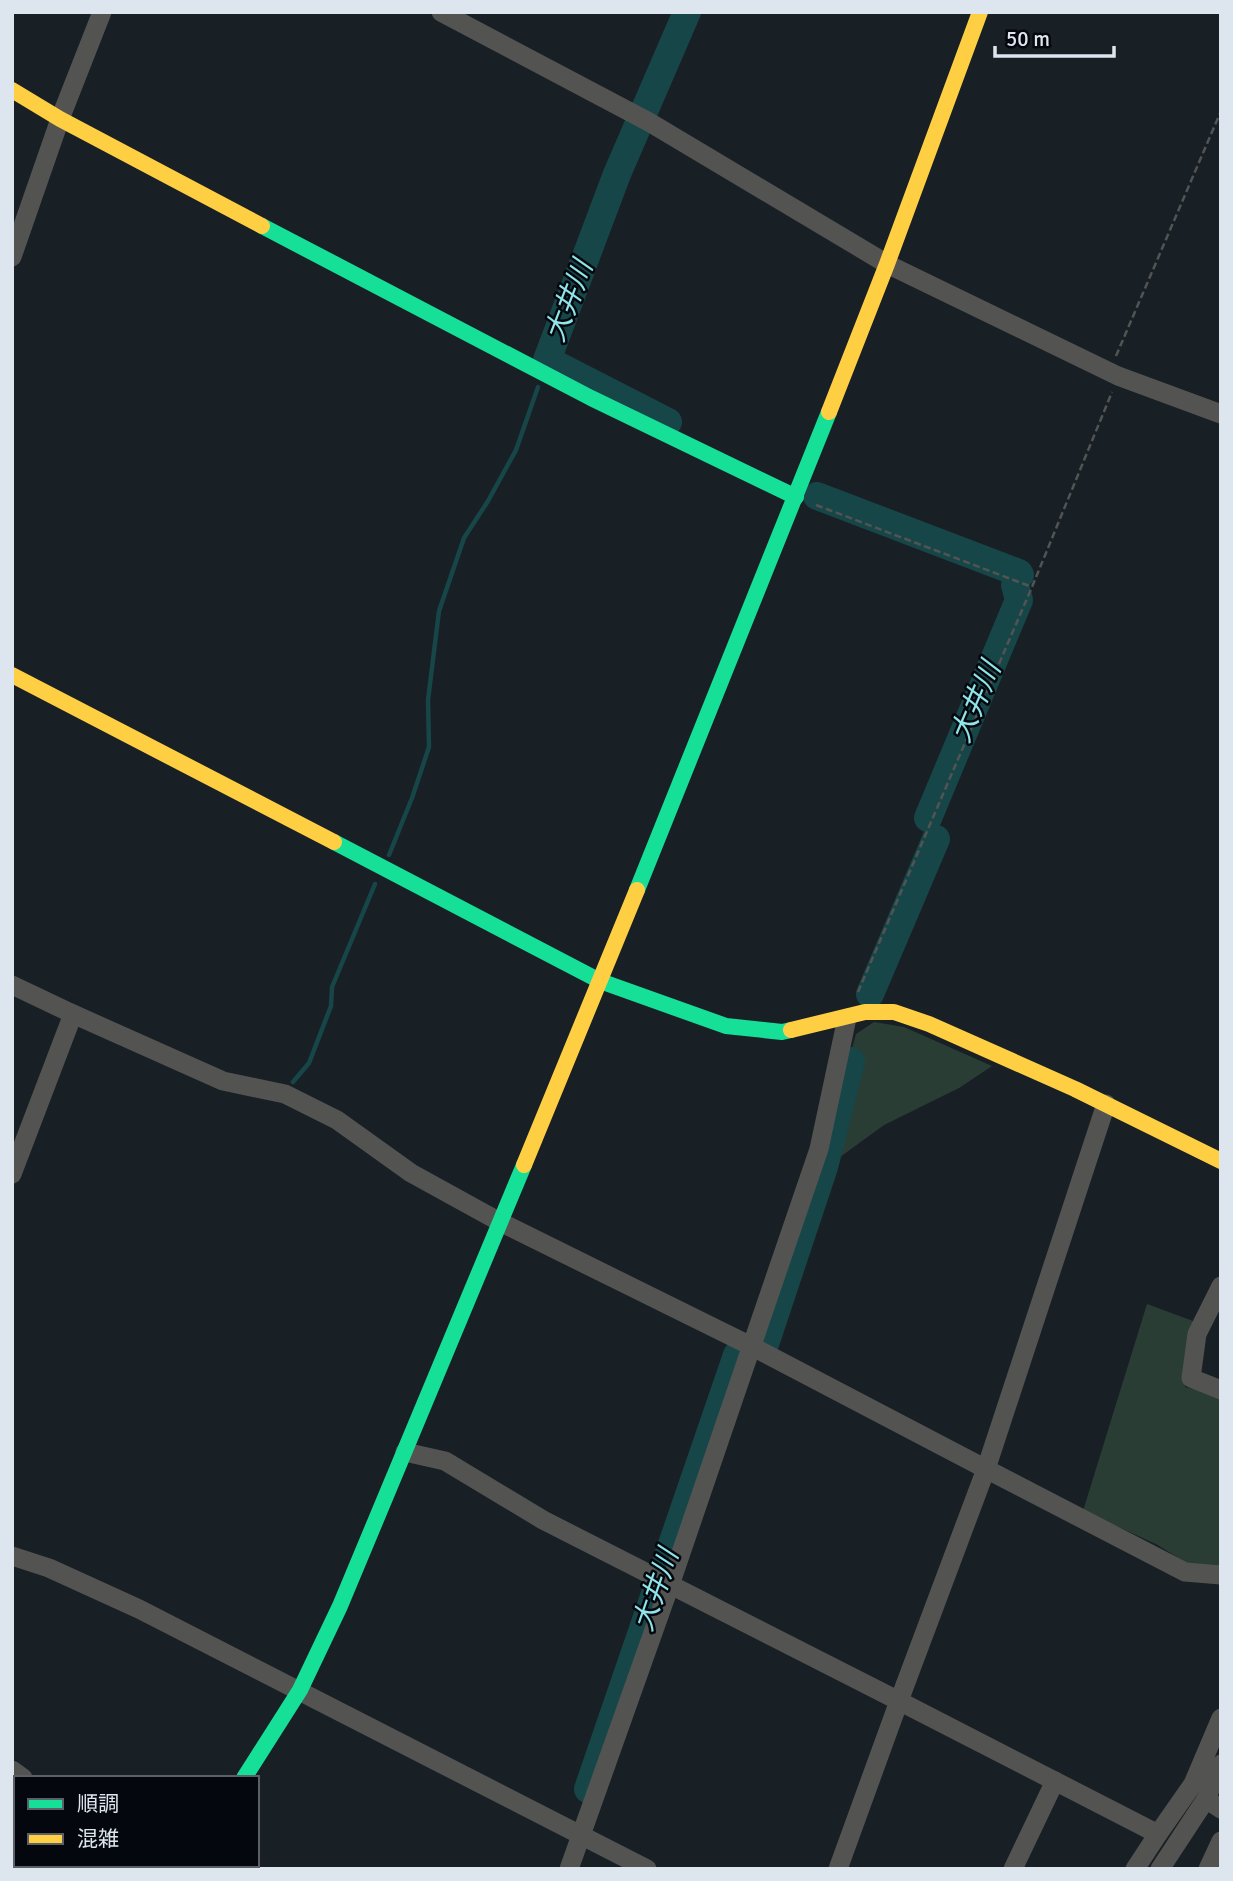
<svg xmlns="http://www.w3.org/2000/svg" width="1233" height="1881" viewBox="0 0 1233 1881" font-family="Signika,'Noto Sans JP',sans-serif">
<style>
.green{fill:#293d35}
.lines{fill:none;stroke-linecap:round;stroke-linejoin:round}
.stream{stroke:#174649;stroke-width:4.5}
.river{stroke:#174649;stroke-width:28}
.path{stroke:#525453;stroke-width:2.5;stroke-dasharray:7 3.5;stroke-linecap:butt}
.street{stroke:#535451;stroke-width:19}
.fast{stroke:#16e098;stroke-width:16}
.slow{stroke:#ffcf43;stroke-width:16}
.labels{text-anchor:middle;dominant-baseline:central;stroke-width:5;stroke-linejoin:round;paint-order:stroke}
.water-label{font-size:28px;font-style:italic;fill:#8fe5e9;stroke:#04080e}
</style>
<rect width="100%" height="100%" fill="#181f25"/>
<g class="green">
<path d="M874,1022L904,1027L992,1066L959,1088L884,1125L836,1160L829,1156L848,1078L852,1071L850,1055L856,1034Z"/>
<path d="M1147,1304L1193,1321L1185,1387L1221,1395V1568L1190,1565L1156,1544L1083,1511Z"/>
</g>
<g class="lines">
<g class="stream">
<path d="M389,855L412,798L429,747L428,700L439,611L464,538L488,501L516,450L538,387"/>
<path d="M293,1082L309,1063L331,1006L332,987L375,884"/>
</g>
<g class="river">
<path d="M668,422L547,360L617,174L687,12"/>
<path d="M817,496L1019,573L1020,575"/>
<path d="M928,818L1019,600L1015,585"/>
<path d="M870,994L936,839"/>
<path d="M765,1344L824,1167L851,1061"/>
<path d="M588,1789L737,1355"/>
</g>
<g class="path">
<path d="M1116,356L1221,111"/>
<path d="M816,505L1032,587"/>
<path d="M858,992L1032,587L1112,392"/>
</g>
<g class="street">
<path d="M441,12L649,122L887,264L1118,376L1221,414"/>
<path d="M12,257L60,119L102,12"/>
<path d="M12,985L73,1014"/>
<path d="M12,1174L73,1014L223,1081L285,1094L337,1120L411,1173L500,1222L753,1347L986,1469L1106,1104"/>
<path d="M1221,1286L1197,1334L1191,1378L1221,1390"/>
<path d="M405,1452L445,1461L543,1520L899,1701L986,1469L1185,1572L1221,1575"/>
<path d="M12,1556L49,1568L139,1609L647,1869"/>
<path d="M12,1770L23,1778"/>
<path d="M1206,1799L1221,1764"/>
<path d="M1158,1834L1193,1784L1221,1718"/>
<path d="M129,1865L133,1869"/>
<path d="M569,1869L670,1585L819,1149L847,1018"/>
<path d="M838,1869L899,1701L1158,1834L1135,1869"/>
<path d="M1013,1869L1055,1781"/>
<path d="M1160,1869L1206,1799L1221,1809"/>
<path d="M1208,1869L1221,1841"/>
</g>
<g class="fast">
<path d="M262,226L591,398L796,497"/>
<path d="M334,842L600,981L726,1026L782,1032L791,1030"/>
<path d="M637,890L829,412"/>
<path d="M244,1778L300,1690L340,1606L524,1165"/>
<path d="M168,1869L171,1865"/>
</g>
<g class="slow">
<path d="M12,90L60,119L262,226"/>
<path d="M829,412L887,264L980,12"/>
<path d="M12,675L334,842"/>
<path d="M791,1030L865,1012H894L929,1024L1075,1089L1221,1161"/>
<path d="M524,1165L637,890"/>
</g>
</g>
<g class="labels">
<g class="water-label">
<text transform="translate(569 301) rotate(-69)">大井川</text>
<text transform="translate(976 702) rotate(-67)">大井川</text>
<text transform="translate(656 1590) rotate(-71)">大井川</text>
</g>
</g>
<rect width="1233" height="1881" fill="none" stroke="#dde5ee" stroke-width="28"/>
<rect x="14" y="1776" width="245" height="91" fill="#04080e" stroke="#5b6068" stroke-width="2"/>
<rect x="28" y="1799" width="35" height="10" fill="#16e098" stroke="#5b6068" stroke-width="2"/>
<text x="77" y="1811" font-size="21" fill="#dde5ee">順調</text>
<rect x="28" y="1834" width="35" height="10" fill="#ffcf43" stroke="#5b6068" stroke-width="2"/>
<text x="77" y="1846" font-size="21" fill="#dde5ee">混雑</text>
<path d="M995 46v10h119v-10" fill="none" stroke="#dde5ee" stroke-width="3.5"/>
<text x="1006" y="46" font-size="21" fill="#dde5ee" stroke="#04080e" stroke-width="5" paint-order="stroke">50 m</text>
</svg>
